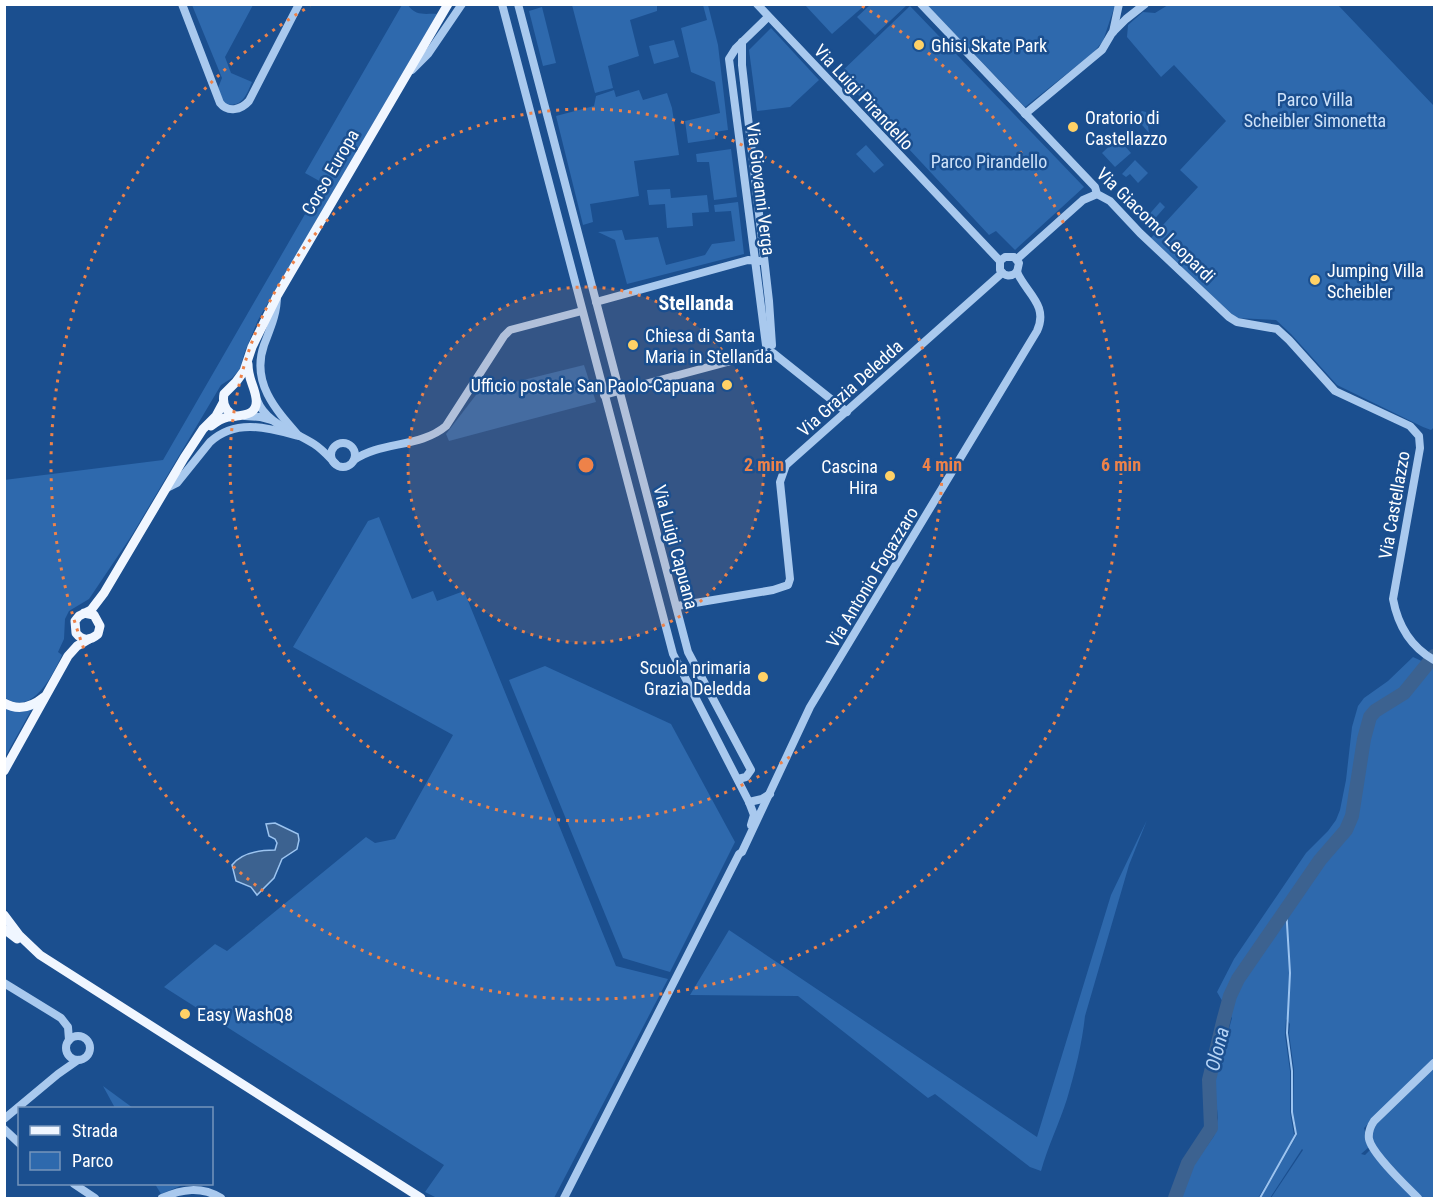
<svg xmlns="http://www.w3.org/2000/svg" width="1439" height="1203" viewBox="0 0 1439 1203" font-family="'Roboto Condensed',sans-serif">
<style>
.green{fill:#2e69ad}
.water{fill:#3c6290;stroke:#9cc4f0;stroke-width:1.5}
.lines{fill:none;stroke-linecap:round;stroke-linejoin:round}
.stream{stroke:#9cc4f0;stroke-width:2}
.river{stroke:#3c6290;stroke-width:14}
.minor{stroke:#a9c9ee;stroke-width:8}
.major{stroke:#f0f6ff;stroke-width:9}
.ring{fill:none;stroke:#ee8249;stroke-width:3;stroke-dasharray:3 6}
.poi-dot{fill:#ffd166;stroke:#1b4f8f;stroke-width:2}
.labels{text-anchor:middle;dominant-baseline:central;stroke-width:5;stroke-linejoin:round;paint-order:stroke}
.poi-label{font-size:18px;fill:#fff;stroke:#1b4f8f;text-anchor:start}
.street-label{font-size:18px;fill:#fff;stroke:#1b4f8f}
.park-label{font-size:18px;fill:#cfe3fa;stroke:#1b4f8f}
.neighbourhood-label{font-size:20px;font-weight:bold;fill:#fff;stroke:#1b4f8f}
.water-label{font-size:20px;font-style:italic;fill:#b5d3f5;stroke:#1b4f8f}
.centre{fill:#ee8249;stroke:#1b4f8f;stroke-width:3}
.ring-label{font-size:18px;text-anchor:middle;font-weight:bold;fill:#ee8249;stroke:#1b4f8f;stroke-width:5;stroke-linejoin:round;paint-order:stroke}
</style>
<rect width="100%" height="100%" fill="#1b4f8f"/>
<g class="green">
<path d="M192,5H253L225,57L231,73L252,82C246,96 242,108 224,104L218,88L222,78Z"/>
<path d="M402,5H408C416,17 426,13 437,14L258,320L244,354L240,369L232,378L221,385L132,535L89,599L69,611L65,619L64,639L58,652L62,655C52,676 33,716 5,698L4,480L163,460L323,183L305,173Z"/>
<path d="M572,5H657V11L630,20L639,56L608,66L613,88L595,93Z"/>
<path d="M703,5H708L718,45L728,130L715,132V139L688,143L685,121L720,113L715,82L691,72L681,28L707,20Z"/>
<path d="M805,5H865L832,34Z"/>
<path d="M870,5V4L907,5L875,35L857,17Z"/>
<path d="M927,5H1115L1103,41L1093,53L1025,107Z"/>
<path d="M1168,5H1338L1434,106V427L1431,430L1423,427L1337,385L1291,334L1276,320L1236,318L1151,238L1198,187L1180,170L1226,121L1174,65L1161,77L1127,37L1128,25L1143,12L1155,13Z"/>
<path d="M910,6L1084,187L1015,250L996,231L989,235L839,74Z"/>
<path d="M542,7L556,63L543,66L529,11Z"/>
<path d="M771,28L819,80L790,107L757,111L749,50Z"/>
<path d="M674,40L679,57L654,64L649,46Z"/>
<path d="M614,90L616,97L639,90L643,100L667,93L672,108L679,155L634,161L639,196L590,204L593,222L583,225L556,116L594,106L596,96Z"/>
<path d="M1142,111L1146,112L1149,133L1137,119L1138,115Z"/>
<path d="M1118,138L1131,153L1115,167L1102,153Z"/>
<path d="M866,145L884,165L874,173L856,154Z"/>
<path d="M731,149L737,197L714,200L709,162H697L696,154Z"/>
<path d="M1135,160L1148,173L1138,183L1130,174L1126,177L1122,174Z"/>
<path d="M670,189L671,198L707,195L709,212L692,213L693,226L667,228L665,204L649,205L647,190Z"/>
<path d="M738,202L744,254L627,284L615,240L598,232L622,230L625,240L658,237L666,265L705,255L712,244L735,241L731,211L715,212L714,205Z"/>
<path d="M1160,202L1165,207L1151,223L1146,218Z"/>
<path d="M584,365L596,402L449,441L446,434L479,391Z"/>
<path d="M379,517L412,599L433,591L437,601L464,591L616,966L668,979L554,1198H437L425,1192L444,1165L164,987L215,944L227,951L366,837L375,843L395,839L453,735L293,647L368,521Z"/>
<path d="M1413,657L1426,663L1401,691L1374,708L1364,720L1349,813L1340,834L1319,856L1310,869L1308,879L1345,839L1356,817L1363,768L1374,721L1377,716L1408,697L1433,667H1434V1058L1364,1128L1369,1147L1361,1154L1365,1155L1370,1150L1415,1198H1271L1303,1150L1302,1149L1270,1198H1261L1297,1135L1293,1112L1294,1070L1289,1033L1290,1024L1286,1019L1285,1035L1290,1071V1112L1294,1135L1286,1152L1258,1198H1181L1194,1164L1214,1136L1218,1118L1214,1082L1232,1018L1217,992L1234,959L1306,853L1328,831L1336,820L1340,810L1346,780L1352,727L1358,706L1364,698L1388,681Z"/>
<path d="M545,666L671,724L735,842L670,972L623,958L509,680Z"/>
<path d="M5,706L33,707L5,757Z"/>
<path d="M1147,820L1129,865L1085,1016C1082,1044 1075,1072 1067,1099C1059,1124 1048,1146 1041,1171L1030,1167L935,1094L928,1098L798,996L690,995L729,930L1037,1137L1111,895Z"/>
<path d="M1434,1064V1198H1422L1376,1149L1371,1135L1378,1121Z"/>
<path d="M103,1086L133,1108H115Z"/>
<path d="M155,1184H185L161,1194Z"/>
</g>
<path class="water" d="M275,823L298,834L299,840L297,849L282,859L274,878L257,895L251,887L236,881L232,865C242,852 261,850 275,850L277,843L275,839L269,836L266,824Z"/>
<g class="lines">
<path class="stream" d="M1260,1198L1296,1134L1292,1112V1071L1287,1033L1290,973L1286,907"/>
<path class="river" d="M1175,1198L1188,1163L1211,1128L1209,1080L1224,1018L1230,996L1238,979L1320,860L1346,830L1352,816L1364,739L1370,717L1375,711L1404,693L1434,656"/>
<g class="minor">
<path d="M182,4L220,103C228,113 241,110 249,101L299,4"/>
<path d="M502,4L673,654L749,802L754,815L751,825"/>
<path d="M518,4L688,652L751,770L746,777L738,779"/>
<path d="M757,4L1000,261"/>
<path d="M921,4L1095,187L1097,194L1110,201L1140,233L1229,317L1237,322L1277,329L1289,340L1335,391L1410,426L1419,436L1420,448L1393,599C1398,626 1411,647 1434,660"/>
<path d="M1113,32L1119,4"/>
<path d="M742,42V65L769,301L772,345"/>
<path d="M412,70L428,54L462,4"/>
<path d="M1025,114L1102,50L1112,33L1126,19L1145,4"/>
<path d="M1017,259L1083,200L1097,194"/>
<path d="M1000,261L1005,257H1014L1019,263L1017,272"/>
<path d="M1000,261V270C1005,277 1011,277 1017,272"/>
<path d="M277,296C277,314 270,329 264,345C251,382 275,409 298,435"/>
<path d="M596,302L748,260L760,261"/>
<path d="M766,345L729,59L736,48L768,17"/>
<path d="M773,353L847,412"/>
<path d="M604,395L764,352"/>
<path d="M257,400C266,424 294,431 314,444C322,449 329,457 336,464"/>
<path d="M245,416L260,417L271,420"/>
<circle cx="343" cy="455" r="12"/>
<path d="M354,460C381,441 420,448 446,426L504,336L510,330L582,311"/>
<path d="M167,488L177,483L210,442C236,418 268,428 299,436"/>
<path d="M677,606L773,590L788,585L790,579L780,482L786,465L1002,273"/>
<path d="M749,802L762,799L770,794"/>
<path d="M4,983L61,1018L68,1027L69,1040"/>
<circle cx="78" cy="1048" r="12"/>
<path d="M4,1119L58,1074L78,1060"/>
<path d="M4,1129L20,1144"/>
<path d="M74,1184L95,1198"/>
<path d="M162,1198C182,1189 201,1186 221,1198"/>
<path d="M564,1198L739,854L742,852L810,707L1037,331C1049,305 1026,293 1017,272"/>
<path d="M1418,1198C1406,1186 1372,1154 1369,1139C1368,1132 1370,1127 1374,1121L1434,1063"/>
</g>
<g class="major">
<path d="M235,416C226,412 222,404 224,394L236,382L244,371L252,347L277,296L448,4"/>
<path d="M211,426C216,422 222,418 228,417C240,415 259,417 256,398C254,385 248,379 248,364"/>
<path d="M84,613L94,615L100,626L98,634C90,641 82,641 76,633L75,621L79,616L91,610L104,593L184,458L203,429L216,416L223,403"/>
<path d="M4,703C18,711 32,707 44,697"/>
<path d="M4,771L68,656L77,646L89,639"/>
<path d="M4,915L19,935L40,955L421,1198"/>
<path d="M4,929L17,939"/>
</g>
</g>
<circle cx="586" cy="465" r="178" fill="#ee8249" fill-opacity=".12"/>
<g class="ring">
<circle cx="586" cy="465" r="178"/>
<circle cx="586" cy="465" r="356"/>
<path d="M862 6A535 535 0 1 1 310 6"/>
</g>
<g class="poi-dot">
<circle cx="919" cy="45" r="6"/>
<circle cx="1073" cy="127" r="6"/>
<circle cx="1315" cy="280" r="6"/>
<circle cx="633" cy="345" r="6"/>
<circle cx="727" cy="385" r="6"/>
<circle cx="890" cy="476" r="6"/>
<circle cx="763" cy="677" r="6"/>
<circle cx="185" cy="1014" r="6"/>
</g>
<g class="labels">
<g class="poi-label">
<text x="931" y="45">Ghisi Skate Park</text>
<text x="1085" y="117">Oratorio di<tspan x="1085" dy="21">Castellazzo</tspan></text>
<text x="1327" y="270">Jumping Villa<tspan x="1327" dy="21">Scheibler</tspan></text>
<text x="645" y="335">Chiesa di Santa<tspan x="645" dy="21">Maria in Stellanda</tspan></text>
<text x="715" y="385" text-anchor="end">Ufficio postale San Paolo-Capuana</text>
<text x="878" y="466" text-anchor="end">Cascina<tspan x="878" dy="21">Hira</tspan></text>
<text x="751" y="667" text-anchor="end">Scuola primaria<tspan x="751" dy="21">Grazia Deledda</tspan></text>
<text x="197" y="1014">Easy WashQ8</text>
</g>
<g class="street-label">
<text transform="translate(864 97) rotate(47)">Via Luigi Pirandello</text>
<text transform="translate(330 172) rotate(-60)">Corso Europa</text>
<text transform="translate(761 189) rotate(83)">Via Giovanni Verga</text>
<text transform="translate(1156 225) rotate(44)">Via Giacomo Leopardi</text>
<text transform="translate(850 388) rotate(-42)">Via Grazia Deledda</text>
<text transform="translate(1394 505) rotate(-80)">Via Castellazzo</text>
<text transform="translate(676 547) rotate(75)">Via Luigi Capuana</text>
<text transform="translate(872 577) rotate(-59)">Via Antonio Fogazzaro</text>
</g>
<g class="park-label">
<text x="1315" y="99">Parco Villa<tspan x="1315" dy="21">Scheibler Simonetta</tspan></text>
<text x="989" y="161">Parco Pirandello</text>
</g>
<g class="neighbourhood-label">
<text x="696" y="303">Stellanda</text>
</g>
<g class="water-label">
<text transform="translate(1217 1049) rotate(-76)">Olona</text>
</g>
</g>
<circle cx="586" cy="465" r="9" class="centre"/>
<g class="ring-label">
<text x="764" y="471">2 min</text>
<text x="942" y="471">4 min</text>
<text x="1121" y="471">6 min</text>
</g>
<rect width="1439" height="1203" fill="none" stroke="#ffffff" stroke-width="12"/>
<rect x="18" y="1107" width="195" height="78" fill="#1b4f8f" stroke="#7695bc" stroke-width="1.5"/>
<rect x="30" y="1126" width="30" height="9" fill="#f0f6ff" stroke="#7695bc" stroke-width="1.5"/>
<text x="72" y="1137" font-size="18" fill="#ffffff">Strada</text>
<rect x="30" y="1152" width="30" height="18" fill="#2e69ad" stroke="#7695bc" stroke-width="1.5"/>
<text x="72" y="1167" font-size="18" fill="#ffffff">Parco</text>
</svg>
